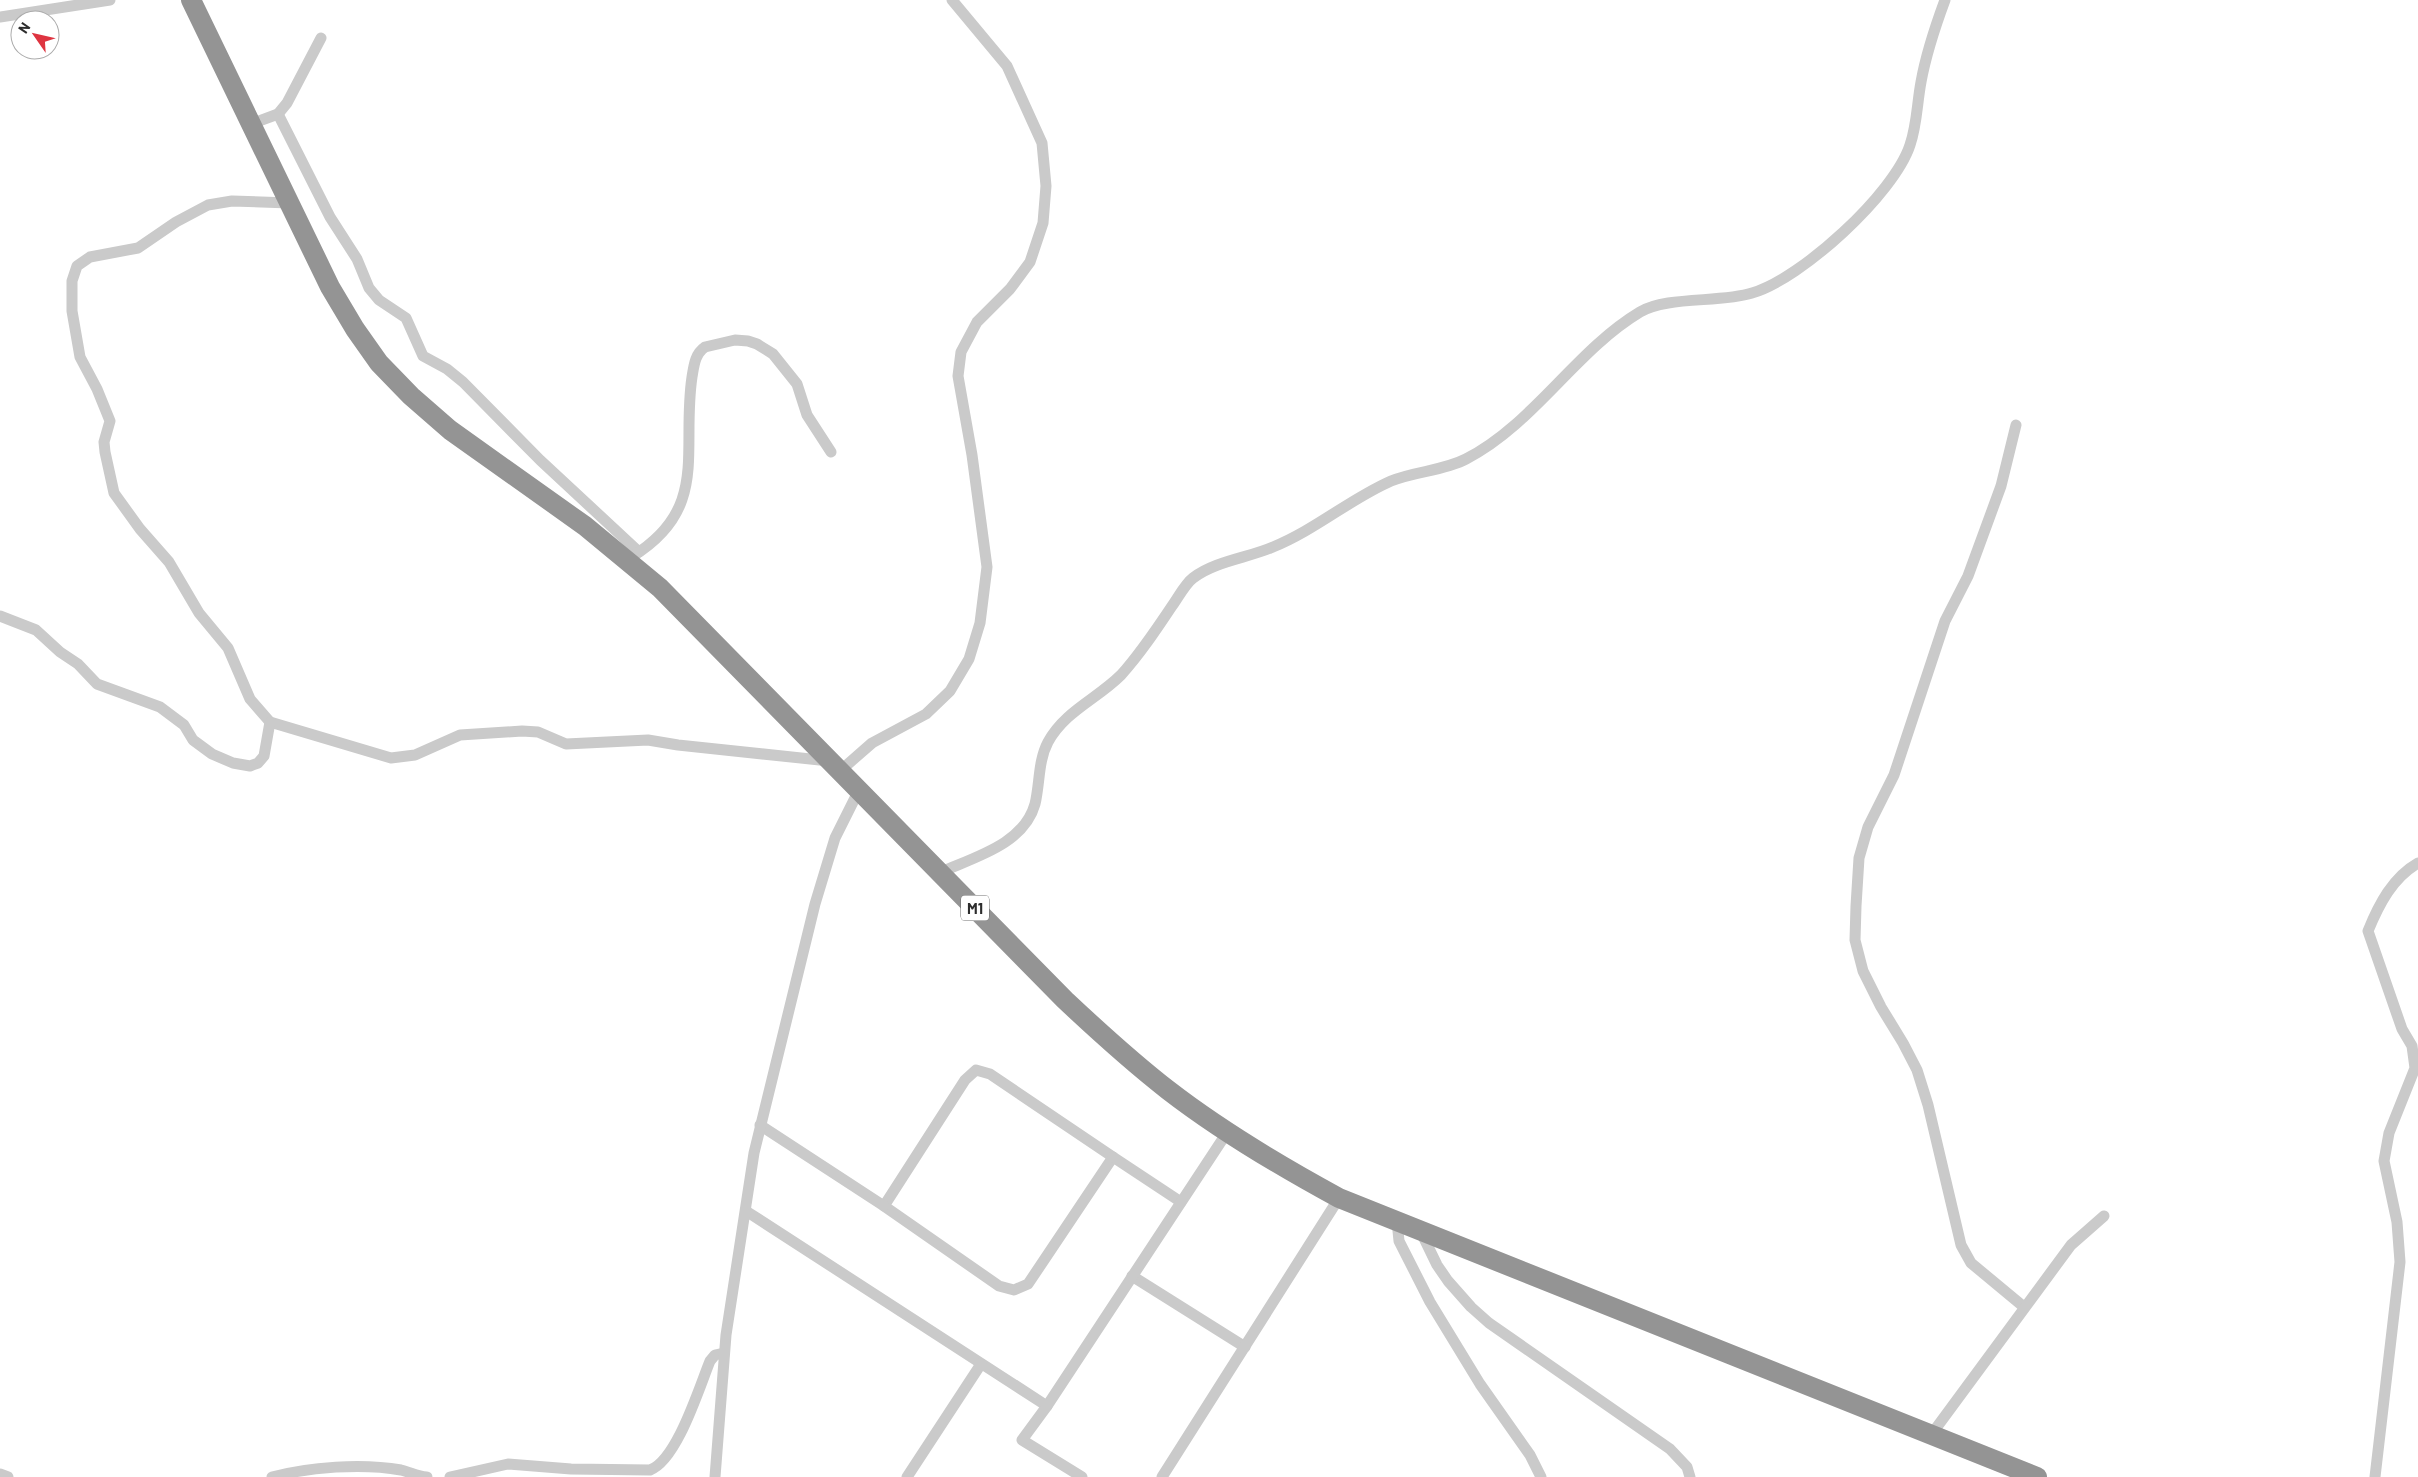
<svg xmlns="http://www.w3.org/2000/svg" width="2418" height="1477" viewBox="0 0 2418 1477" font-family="Barlow,sans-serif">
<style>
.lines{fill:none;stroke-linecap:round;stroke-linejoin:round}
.street{stroke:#cacaca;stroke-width:11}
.highway{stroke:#949494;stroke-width:20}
.labels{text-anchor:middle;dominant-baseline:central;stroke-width:5;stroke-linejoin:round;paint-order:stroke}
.shield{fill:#fff;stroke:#6c6c6c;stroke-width:1}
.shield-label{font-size:15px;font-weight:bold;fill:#2d2d2d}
</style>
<rect width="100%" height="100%" fill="#fff"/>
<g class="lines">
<g class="street">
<path d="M0,17L110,0"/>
<path d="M278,114L330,217L357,259L369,288L379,300L406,318L423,356L447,369L463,382L540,460L639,552"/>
<path d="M251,124L278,114L287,103L321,38"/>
<path d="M290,203L232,201L208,205L176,222L138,248L90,257L77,266L72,281V311L80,357L97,389L110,421L104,442L105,452L114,493L140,529L169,562L199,613L228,648L250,699L270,722L391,758L415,755L460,735L522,731L538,732L566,744L648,740L678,745L829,761"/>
<path d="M2016,425L2001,486L1968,576L1945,621L1894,775L1868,827L1859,858L1856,906L1855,940L1863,971L1881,1007L1903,1043L1917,1070L1928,1105L1961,1245L1971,1263L2024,1307"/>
<path d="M633,556C710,508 681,451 692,377C694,365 695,354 705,347L735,340L748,341L757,344L773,354L797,384L807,415L831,452"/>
<path d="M0,616L36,630L60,652L78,664L97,684L160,707L184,725L193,740L212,754L233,763L250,766L258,763L264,756L270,722"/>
<path d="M840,771L872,743L926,714L950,691L969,659L980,623L987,567L972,455L958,376L961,352L977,322L1010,289L1030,262L1043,223L1046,186L1042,143L1007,66L952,0"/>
<path d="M941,872C975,857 1024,844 1035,804C1040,783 1038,761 1048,742C1065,711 1097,699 1121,675C1140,654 1156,630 1172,606C1178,598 1185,584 1193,578C1215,561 1248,558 1273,547C1315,530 1350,499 1391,481C1415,471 1443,471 1466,459C1534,424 1575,351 1640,312C1666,296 1721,303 1752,293C1801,279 1894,194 1910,145C1917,125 1917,103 1921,82C1926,54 1935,27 1945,0"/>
<path d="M976,1070L990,1074L1113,1157L1028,1284L1014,1290L999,1286L884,1206L965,1080Z"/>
<path d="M760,1125L884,1206"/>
<path d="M1113,1157L1181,1202"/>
<path d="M746,1211L1047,1406"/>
<path d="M1397,1221L1399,1241L1430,1302L1480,1384L1530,1455L1541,1477"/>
<path d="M1420,1230L1437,1265L1448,1281L1471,1307L1489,1323L1670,1449L1687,1467L1690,1477"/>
<path d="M1132,1276L1245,1347"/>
<path d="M1931,1435L2071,1245L2104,1216"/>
<path d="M0,1474L8,1477"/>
<path d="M272,1477C309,1467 362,1463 401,1470C410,1472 418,1477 427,1477"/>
<path d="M450,1477L508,1464L571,1469L650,1470C677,1460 699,1388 710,1361L715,1355L724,1353"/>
<path d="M715,1477L726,1335L754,1153L815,904L835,838L859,790"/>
<path d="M907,1477L981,1364"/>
<path d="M1082,1477L1022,1440L1047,1406L1228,1131"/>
<path d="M1162,1477L1339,1198"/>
<path d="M2375,1477L2400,1262L2397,1222L2384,1161L2389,1133L2415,1068L2412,1046L2402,1029L2368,931C2379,904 2393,877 2418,863"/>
</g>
<path class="highway" d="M191,0L330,287L355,329L379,363L411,396L450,430L585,526L660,588L1065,1000C1098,1031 1132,1062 1168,1090C1221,1131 1280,1166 1339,1198L2037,1477"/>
</g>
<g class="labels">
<rect class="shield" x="961" y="895.5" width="28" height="25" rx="4"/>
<g class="shield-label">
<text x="975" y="908">M1</text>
</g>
</g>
<g transform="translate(35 35) rotate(304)"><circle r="24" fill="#ffffff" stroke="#ababab"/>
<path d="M0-4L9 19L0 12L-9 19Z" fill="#de3440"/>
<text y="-8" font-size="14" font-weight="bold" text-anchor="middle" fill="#2d2d2d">N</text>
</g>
</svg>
